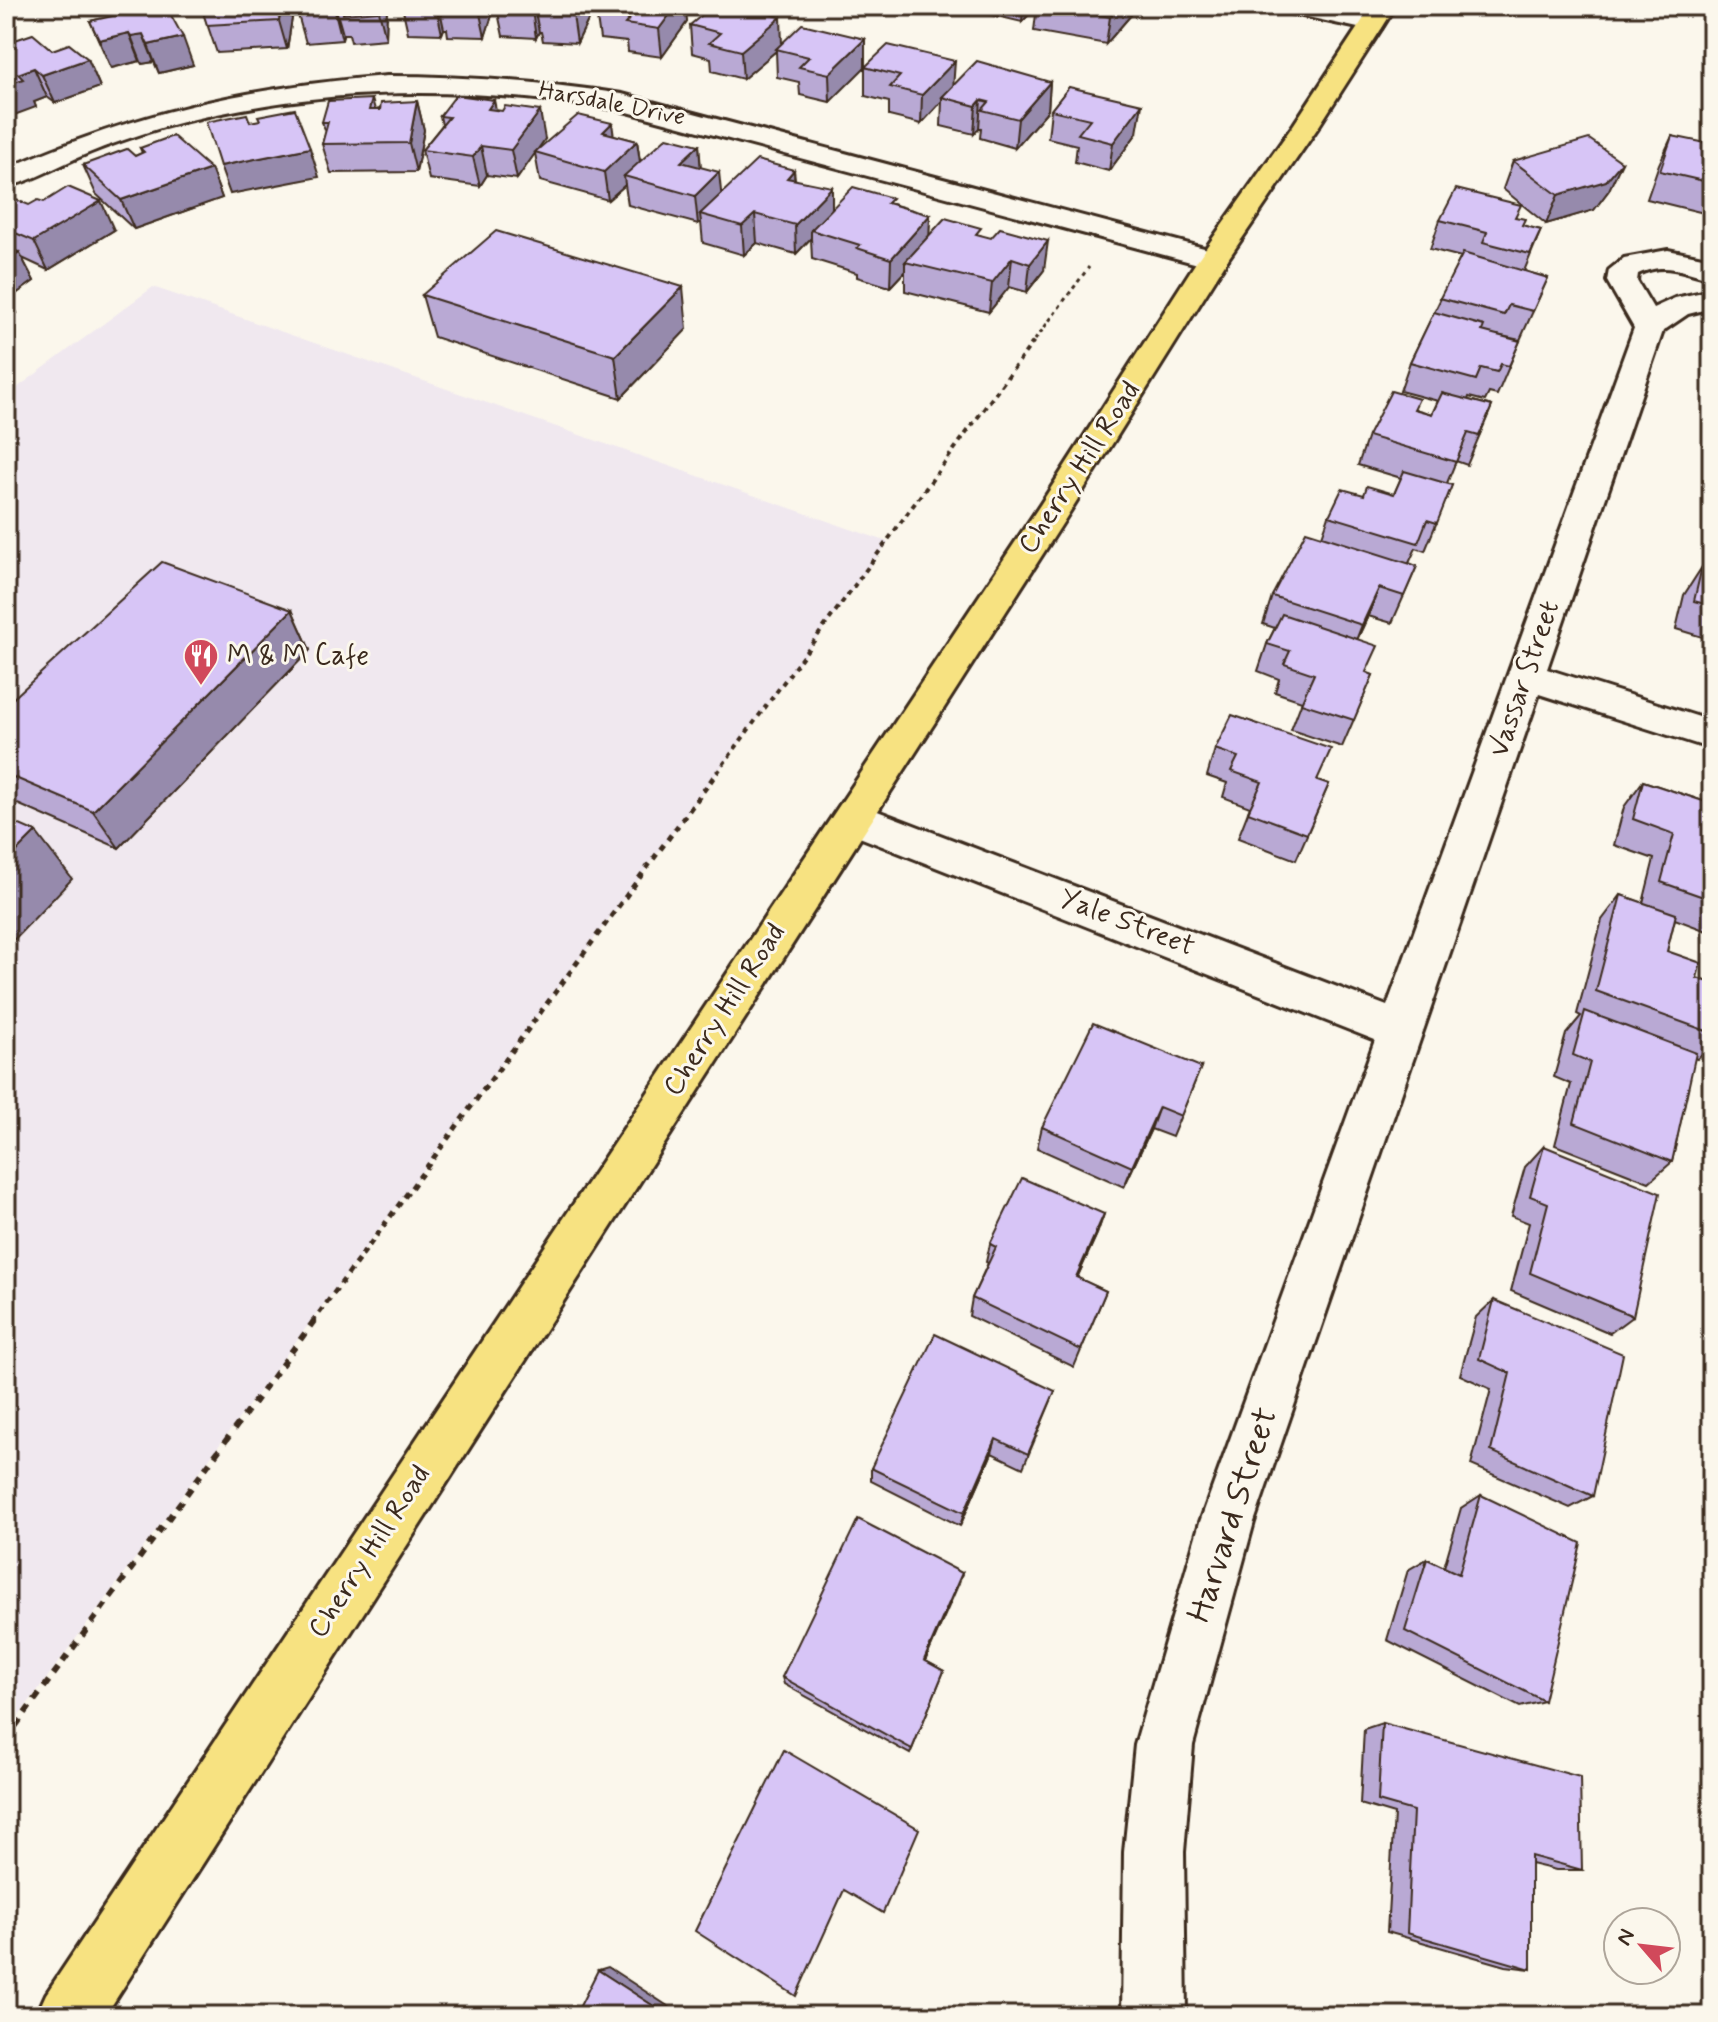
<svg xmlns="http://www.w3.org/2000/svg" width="1718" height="2022" viewBox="0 0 1718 2022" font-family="Mynerve,sans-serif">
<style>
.built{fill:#f0e8ef}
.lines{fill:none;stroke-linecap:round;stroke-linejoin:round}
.minor-casing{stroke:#3b2a1e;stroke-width:6}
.major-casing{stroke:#3b2a1e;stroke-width:6}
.path-far3{stroke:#3b2a1e;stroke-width:3;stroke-dasharray:4 4;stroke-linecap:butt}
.path-far2{stroke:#3b2a1e;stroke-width:4;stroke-dasharray:5 5;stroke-linecap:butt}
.path-far1{stroke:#3b2a1e;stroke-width:5;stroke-dasharray:6 6;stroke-linecap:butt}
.path{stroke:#3b2a1e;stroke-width:6;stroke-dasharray:8 8;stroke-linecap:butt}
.minor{fill:#fbf7ec;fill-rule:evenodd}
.major{fill:#f7e281;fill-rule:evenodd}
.wall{fill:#b9a9d4;stroke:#3b2a1e;stroke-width:2}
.shaded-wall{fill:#968aac;stroke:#3b2a1e;stroke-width:2}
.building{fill:#d7c5f6;stroke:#3b2a1e;stroke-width:2}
.labels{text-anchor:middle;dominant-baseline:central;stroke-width:6;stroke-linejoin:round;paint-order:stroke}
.far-street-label{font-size:24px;fill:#3b2a1e;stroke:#fbf7ec}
.street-label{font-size:28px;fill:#3b2a1e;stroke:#fbf7ec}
.poi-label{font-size:28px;fill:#3b2a1e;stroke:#fbf7ec;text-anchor:start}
.near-street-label{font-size:34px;fill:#3b2a1e;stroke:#fbf7ec}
</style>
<rect width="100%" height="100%" fill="#fbf7ec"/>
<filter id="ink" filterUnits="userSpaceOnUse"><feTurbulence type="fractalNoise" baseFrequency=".0125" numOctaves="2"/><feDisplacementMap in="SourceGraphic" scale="16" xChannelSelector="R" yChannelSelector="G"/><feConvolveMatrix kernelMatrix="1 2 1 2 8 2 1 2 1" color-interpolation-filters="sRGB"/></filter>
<g filter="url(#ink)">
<path class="built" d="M153,287L888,542L6,1733V396Z"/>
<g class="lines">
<defs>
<g id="minor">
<path d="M1277,6H1323L1381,19L1384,24L1381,29L1372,31L1280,11Z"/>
<path d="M387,76C467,76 543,82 622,94L1223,253L1228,259L1223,265L1213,268L620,110C465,85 317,85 164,127C138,135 110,144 84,155C59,165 33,181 6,187V169C134,113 248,87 387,76Z"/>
<path d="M1668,250L1712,259V279C1685,272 1665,261 1638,274L1637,281L1653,308L1675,298L1712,290V308L1688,314L1663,331L1547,669L1712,721V749L1539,694L1254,1522L1193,1745L1184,1852L1186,2016H1122L1124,1852L1135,1745L1200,1522L1375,1040L839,829L833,818L839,807L853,802L867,807L1387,1006L1634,328L1607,281L1609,270L1624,258Z"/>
</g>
<path id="major" d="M1372,6H1396L1319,126L1228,259L1064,521L105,2016H36L46,1994L1040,505L1198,259L1294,124Z"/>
</defs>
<use href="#minor" class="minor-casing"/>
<use href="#major" class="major-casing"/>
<path class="path-far3" d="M1035,340L1089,267"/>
<path class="path-far2" d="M717,773L1036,338"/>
<path class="path-far1" d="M312,1323L718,771"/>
<path class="path" d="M6,1739L314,1321"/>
<use href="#minor" class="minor"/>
<use href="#major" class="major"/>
</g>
<g class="wall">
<path d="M158,6L193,65L159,73L154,62L142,64L140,61L111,68L90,21Z"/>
<path d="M201,6L293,12L287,49L217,53Z"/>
<path d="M299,6H387L386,39L351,42L349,34H343L342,40L306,43L298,15Z"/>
<path d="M402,6H495L485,37L448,36L447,29H444L442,34L408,33Z"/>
<path d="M499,6H594V8L577,43L543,41L541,32H539L536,38L503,36L497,8Z"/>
<path d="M600,6H685L687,22L662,57L628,52L627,42L600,39L596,11Z"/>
<path d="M954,6H1132L1131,15L1106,44L1034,31L1037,6L1022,22Z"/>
<path d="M690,25L782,43L865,39L830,102L800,95L799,82L777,77L776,51L743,79L712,71L711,58L692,53Z"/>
<path d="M6,43L52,50L88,59L100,87L55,103L47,97L34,102L36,107Z"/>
<path d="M865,67L953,86L1050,82L1048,110L1015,148L980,138L981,128H979L974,134L941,126L942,101L921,124L889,116V102L865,96Z"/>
<path d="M1069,87L1137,133L1109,171L1075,162L1077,145L1048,138L1051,110Z"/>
<path d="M372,99L375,110L417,101L424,130L416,172L331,173L322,144L326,132L322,122Z"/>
<path d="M496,110L545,139L536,151L614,135L637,141L640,161L699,145L701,168L721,194L794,170L795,179L832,208L892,204L930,215L929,235H980L1044,270L1027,292L1009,287L989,312L905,291V271L890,287L857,277V273L812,259L811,238L796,254L757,243L744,255L703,243L701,222L698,224L628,205L625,185L608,200L540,181L535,153L517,179L487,175L480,186L429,179L422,150L442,125L440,116Z"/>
<path d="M1672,136L1712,154V215L1647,199L1659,164Z"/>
<path d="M140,148L211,169L222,198L134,229L96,194L83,165L135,156L142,153Z"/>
<path d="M1513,161L1609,190L1594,210L1546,224L1503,189Z"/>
<path d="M6,199L114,230L48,270L22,258L34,281L9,299L17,313L6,320Z"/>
<path d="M1516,217L1522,226L1541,230L1524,271L1548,278L1520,340L1497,335L1520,341L1497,395L1489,393L1485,401L1469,397L1468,400L1492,406L1467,465L1456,461L1447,483L1452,485L1425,551L1416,548L1409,563L1417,566L1392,623L1368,616L1357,639L1366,673L1373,675L1342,747L1291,730L1302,701L1275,692L1279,679L1258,671L1267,644L1275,628L1263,624L1272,596L1322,536L1329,516L1364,495L1394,494L1401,478L1358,465L1368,436L1415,409L1432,414L1438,401L1400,391L1410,362L1461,257L1430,249L1440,220Z"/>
<path d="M422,295L687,329L621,398L434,337Z"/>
<path d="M1712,509V521L1709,520Z"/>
<path d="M1712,557V640L1676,629L1684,595L1702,567L1705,568Z"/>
<path d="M292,610L310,650L119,848L6,799V705Z"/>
<path d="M1215,749L1329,784L1296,860L1238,838L1250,807L1223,797L1227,783L1207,776Z"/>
<path d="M1643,781L1712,804V933L1675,919L1667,951L1697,978L1712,1033V1044L1697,1059L1694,1058L1672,1162L1649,1182L1555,1145L1571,1084L1554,1077L1566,1034L1581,1016L1577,1014L1602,920L1621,895L1643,903L1654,859L1614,845L1624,807Z"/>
<path d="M1201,1067L1172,1137L1151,1129L1124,1187L1037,1148L1042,1127Z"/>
<path d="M1544,1146L1633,1316L1610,1333L1511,1291L1529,1223L1511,1216L1525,1167Z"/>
<path d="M1104,1214L1097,1234L1077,1278L1106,1291L1074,1367L969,1316L972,1298L988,1263L986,1262L990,1244Z"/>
<path d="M1494,1300L1593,1496L1570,1508L1471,1465L1491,1389L1460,1375L1476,1317Z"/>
<path d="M1055,1391L1023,1468L992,1453L960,1526L871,1481V1468Z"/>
<path d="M1481,1495L1544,1701L1520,1707L1387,1640L1408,1570L1427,1559L1444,1567L1461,1508Z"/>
<path d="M962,1573L925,1661L944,1671L910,1754L784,1684L782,1677Z"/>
<path d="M1382,1723L1582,1870H1556L1531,1864V1969L1506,1966L1387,1932L1394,1814L1360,1804L1364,1729Z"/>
</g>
<g class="shaded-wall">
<path d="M281,6H291L293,12L287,49L279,21Z"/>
<path d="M335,6L343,34L342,40L335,12Z"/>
<path d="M379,6H387L386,39L379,11Z"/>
<path d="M436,6H439L444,29L442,34Z"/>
<path d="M480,6H495L485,37L479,9Z"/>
<path d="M533,6H534L539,32L536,38L532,10Z"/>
<path d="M578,6H594V8L577,43L573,15Z"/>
<path d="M676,6H685L687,22L662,57L659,29Z"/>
<path d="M1023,6H1037L1022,22Z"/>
<path d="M1119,6H1132L1131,15L1106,44L1110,17Z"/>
<path d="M781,17L782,45L776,49V51L743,79L741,51Z"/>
<path d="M129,33L140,61L111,68L99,40Z"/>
<path d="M143,34L154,62L142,64L131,36Z"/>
<path d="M183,37L193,65L159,73L148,45Z"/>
<path d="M865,39V67L830,102L829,74Z"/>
<path d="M88,59L100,87L55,103L42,75Z"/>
<path d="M955,61L953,89L942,97V101L921,124L922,95Z"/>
<path d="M34,68L47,97L34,102L36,107L6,118V85L18,74Z"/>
<path d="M1050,82L1048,110L1015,148L1018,119Z"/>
<path d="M494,100L500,129L488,109Z"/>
<path d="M981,100L979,128L974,134L976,106Z"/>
<path d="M417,101L424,130L416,172L409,143Z"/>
<path d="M1142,104L1137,133L1109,171L1113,143Z"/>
<path d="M540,111L545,139L517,179L511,150Z"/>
<path d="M612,123L616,152L603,132Z"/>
<path d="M637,141L641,169L624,176L625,185L608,200L604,172Z"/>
<path d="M699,145L701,174L681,162Z"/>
<path d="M481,146L487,175L480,186L473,157Z"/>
<path d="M310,148L319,177L230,194L220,166Z"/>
<path d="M1622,162L1609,190L1594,210L1546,224L1558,195Z"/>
<path d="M211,169L222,198L134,229L121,200Z"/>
<path d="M794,170L795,199L787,178Z"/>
<path d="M719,172L722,201L700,214L701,222L698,224L695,196Z"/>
<path d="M832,187V216L811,230V238L796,254L795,225Z"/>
<path d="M101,201L114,230L48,270L34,241Z"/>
<path d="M755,214L757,243L744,255L742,226Z"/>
<path d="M930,215L929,244L905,262V271L890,287L891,259Z"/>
<path d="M1048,241L1044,270L1027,292L1030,264Z"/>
<path d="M19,252L34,281L9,299L17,313L6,320V261Z"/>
<path d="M1012,258L1009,287L989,312L992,283Z"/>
<path d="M683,287L687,329L621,398L615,356Z"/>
<path d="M1379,588L1368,616L1351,653L1362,625Z"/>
<path d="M292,610L310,650L119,848L93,811Z"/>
<path d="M36,832L72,879L6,948V862Z"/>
<path d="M1159,1107L1151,1129L1124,1187L1132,1167Z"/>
<path d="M1104,1214L1097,1234L1069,1295L1076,1277Z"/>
<path d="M996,1439L992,1453L960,1526L964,1513Z"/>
<path d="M962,1573L959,1583L922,1668L924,1660Z"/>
<path d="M608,1967L683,2016H669L598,1970Z"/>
</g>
<g class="building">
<path d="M158,6H166L183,37L148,45L143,34L131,36L129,33L99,40L90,21Z"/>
<path d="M201,6H281L279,21L207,25Z"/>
<path d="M299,6H343H335V12L298,15Z"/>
<path d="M344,6H379V11L343,14Z"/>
<path d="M443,6H480L479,9L442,8Z"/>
<path d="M499,6H533L532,10L497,8Z"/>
<path d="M542,6H578L573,15L538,13Z"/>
<path d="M600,6H676L659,29L625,24L632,16L596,11Z"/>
<path d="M713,6H735L781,17L741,51L709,43L720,33L690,25Z"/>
<path d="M1051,6H1119L1110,17Z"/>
<path d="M802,24L865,39L829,74L799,67L809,57L776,49Z"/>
<path d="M33,34L52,50L69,44L88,59L42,75L34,68L18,74L23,79L6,85V43Z"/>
<path d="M888,45L955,61L922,95L890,87L900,76L865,67Z"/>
<path d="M977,61L1050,82L1018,119L982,110L989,102L981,100L976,106L942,97Z"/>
<path d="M1069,87L1142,104L1113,143L1078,134L1090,119L1051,110Z"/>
<path d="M456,95L494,100L488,109L502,111L505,106L540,111L511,150L481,146L473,157L422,150L449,117L440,116Z"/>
<path d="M372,99L369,110H380L381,103L417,101L409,143L322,144L328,122H322L328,101Z"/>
<path d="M295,109L310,148L220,166L206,122L247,114L250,122L260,120L258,116Z"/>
<path d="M578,115L612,123L603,132L637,141L604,172L535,152Z"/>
<path d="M173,136L211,169L121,200L83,165L127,149L135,156L144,152L140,148Z"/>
<path d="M1672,136L1711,144L1709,153L1712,154V183L1660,171Z"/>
<path d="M667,137L699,145L681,162L719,172L695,196L624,176Z"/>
<path d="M1589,139L1622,162L1606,181L1558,195L1513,161Z"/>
<path d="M757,160L794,170L787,178L832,187L795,225L755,214L742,226L700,214Z"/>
<path d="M68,187L101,201L34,241L6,229V199L9,197L29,205L38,200L44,202Z"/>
<path d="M853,187L892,198L887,203L930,215L891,259L857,248L860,245L811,230Z"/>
<path d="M1456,189L1521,205L1515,217L1525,219L1522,225L1541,230L1530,254L1483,242L1487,232L1440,220Z"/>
<path d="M945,218L981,228L976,234L991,238L1000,228L1048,241L1030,264L1012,258L992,283L905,262Z"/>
<path d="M496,231L683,287L615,356L422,295Z"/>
<path d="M6,248L19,252L6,261Z"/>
<path d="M1463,253L1548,278L1533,311L1509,305L1504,315L1440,298Z"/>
<path d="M1434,312L1484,326L1482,331L1520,341L1509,366L1501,364L1497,372L1481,368L1476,380L1410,362Z"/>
<path d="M1391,391L1419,399L1414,409L1432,414L1442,393L1492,406L1479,436L1468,433L1456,462L1368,436Z"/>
<path d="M1404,471L1452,485L1437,523L1427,520L1418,543L1329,516L1342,489L1364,495L1367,486L1394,494Z"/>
<path d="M1306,531L1417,566L1404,596L1379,588L1362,625L1272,596Z"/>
<path d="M162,562L292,610L93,811L6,774V705Z"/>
<path d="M1702,567L1712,570V606L1694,601Z"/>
<path d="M1282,614L1378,646L1366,672L1373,675L1354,720L1301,703L1314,674L1284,664L1290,651L1267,644Z"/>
<path d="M1232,715L1331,749L1317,780L1329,784L1307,834L1248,812L1262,782L1231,771L1238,757L1215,749Z"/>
<path d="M1643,781L1712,804V900L1661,882L1674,834L1633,819Z"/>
<path d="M6,819L36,832L6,862Z"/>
<path d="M1621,895L1676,914L1667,951L1701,963L1697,978L1712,983V1033L1596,991Z"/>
<path d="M1585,1011L1696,1053L1672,1162L1574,1123L1590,1062L1573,1055Z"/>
<path d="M1093,1023L1201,1067L1181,1116L1159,1107L1132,1167L1042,1127Z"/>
<path d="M1544,1146L1660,1193L1633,1316L1530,1273L1548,1203L1530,1196Z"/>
<path d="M1022,1178L1104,1214L1076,1277L1106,1291L1081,1350L972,1298L996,1247L990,1244Z"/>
<path d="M1494,1300L1623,1354L1593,1496L1491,1451L1510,1373L1479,1359Z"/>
<path d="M935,1334L1055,1391L1028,1454L996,1439L964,1513L871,1468Z"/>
<path d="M1481,1495L1581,1543L1544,1701L1405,1631L1427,1559L1459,1574Z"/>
<path d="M858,1519L962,1573L924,1660L944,1671L912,1749L782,1677Z"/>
<path d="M1382,1723L1580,1777L1582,1870L1531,1856V1969L1407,1933L1413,1811L1378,1801Z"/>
<path d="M784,1750L919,1829L883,1913L844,1890L796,1996L695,1931Z"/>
<path d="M598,1970L669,2016H575Z"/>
</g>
</g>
<defs>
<symbol id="restaurant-pin" viewBox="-11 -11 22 30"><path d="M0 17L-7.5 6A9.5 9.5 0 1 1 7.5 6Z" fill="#d1495b" stroke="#fbf7ec"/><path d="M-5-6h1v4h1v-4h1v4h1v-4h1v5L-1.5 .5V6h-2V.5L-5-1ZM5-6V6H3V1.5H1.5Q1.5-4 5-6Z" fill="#fff"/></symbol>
</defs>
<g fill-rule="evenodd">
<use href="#restaurant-pin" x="181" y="636" width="40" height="54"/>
</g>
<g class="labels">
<g class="far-street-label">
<text transform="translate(612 104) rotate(11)">Harsdale Drive</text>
</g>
<g class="street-label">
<text transform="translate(1080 468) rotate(-57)">Cherry Hill Road</text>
<text transform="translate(1525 679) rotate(-71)">Vassar Street</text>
<text transform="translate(1127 923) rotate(21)">Yale Street</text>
<text transform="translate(725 1010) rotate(-57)">Cherry Hill Road</text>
<text transform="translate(370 1552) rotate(-57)">Cherry Hill Road</text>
</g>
<g class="poi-label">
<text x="227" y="656">M &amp; M Cafe</text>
</g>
<g class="near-street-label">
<text transform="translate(1233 1515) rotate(-72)">Harvard Street</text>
</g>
</g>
<rect width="1718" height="2022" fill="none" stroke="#fbf7ec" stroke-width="32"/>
<rect x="16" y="16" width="1686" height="1990" fill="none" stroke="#3b2a1e" stroke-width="3" filter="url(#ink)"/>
<g transform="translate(1642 1946) rotate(298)"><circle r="38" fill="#fbf7ec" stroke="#aea59a" stroke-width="2"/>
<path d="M0-6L14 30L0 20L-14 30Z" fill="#d1495b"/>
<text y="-12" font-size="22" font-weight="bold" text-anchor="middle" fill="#3b2a1e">N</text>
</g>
</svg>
